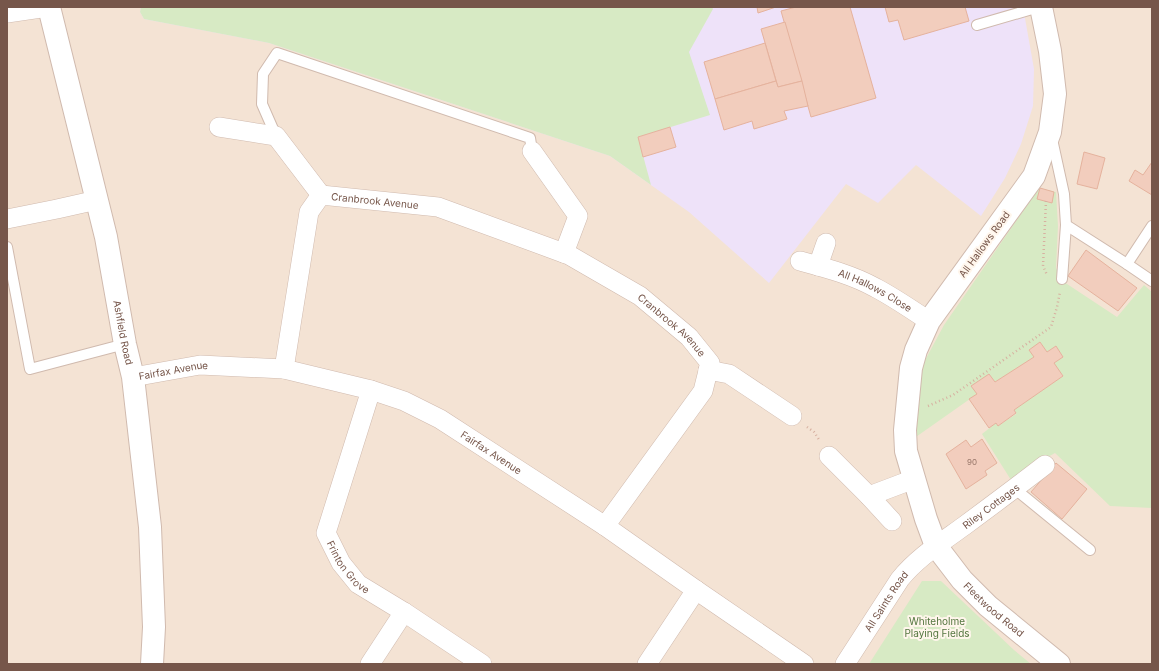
<svg xmlns="http://www.w3.org/2000/svg" width="1159" height="671" viewBox="0 0 1159 671" font-family="Inter,sans-serif">
<style>
.residential{fill:#f4e3d4}
.education{fill:#eee2f9}
.green{fill:#d7eac4}
.building{fill:#f2cdbd;stroke:#e5b29d}
.lines{fill:none;stroke-linecap:round;stroke-linejoin:round}
.service-casing{stroke:#d0baae;stroke-width:12}
.minor-casing{stroke:#d0baae;stroke-width:20}
.tertiary-casing{stroke:#d0baae;stroke-width:24}
.path{stroke:#d7b0a0;stroke-width:2.5;stroke-dasharray:1 3;stroke-linecap:butt}
.service{stroke:#fff;stroke-width:10}
.minor{stroke:#fff;stroke-width:19}
.tertiary{stroke:#fff;stroke-width:22}
.labels{text-anchor:middle;dominant-baseline:central;stroke-width:4;stroke-linejoin:round;paint-order:stroke}
.number-label{font-size:8px;fill:#957467}
.street-label{font-size:10px;fill:#76564a;stroke:#fff6ec}
.park-label{font-size:10px;fill:#54763f;stroke:#fff6ec}
</style>
<rect width="100%" height="100%" fill="#fcf1e5"/>
<rect class="residential" x="7" y="7" width="1145" height="657"/>
<path class="education" d="M141,7H1023L1034,69L1033,106L1021,144L1005,178L981,216L916,165L878,203L846,184L769,283L689,212L610,156L269,43L144,19L140,12Z"/>
<g class="green">
<path d="M141,7H712L713,9L689,52L710,115L638,137L651,185L610,156L269,43L144,19L140,12Z"/>
<path d="M1039,188L1056,192L1058,226L1056,268L1064,282L1117,317L1144,285L1152,292V508L1110,506L1055,453L1022,471L1011,480L982,434L996,423L998,426L1016,414L1014,410L1063,376L1054,363L1063,357L1056,346L1047,352L1040,342L1030,350L1034,357L995,382L989,374L972,386L977,394L913,439L923,364L944,325Z"/>
<path d="M922,581H941L1014,650L1031,664H869Z"/>
</g>
<g class="building">
<path d="M757,7H776L758,13Z"/>
<path d="M796,7H850L876,98L811,117L781,11Z"/>
<path d="M885,7H965L969,21L904,40L898,20L889,22Z"/>
<path d="M785,22L802,81L778,87L761,29Z"/>
<path d="M765,43L776,81L715,99L704,62Z"/>
<path d="M776,81L778,87L802,81L808,106L784,111L787,119L754,129L752,121L724,130L715,99Z"/>
<path d="M670,127L676,147L643,157L638,137Z"/>
<path d="M1084,152L1105,158L1097,189L1077,184Z"/>
<path d="M1152,162V195L1129,181L1135,170L1143,175Z"/>
<path d="M1040,188L1054,192L1052,203L1037,199Z"/>
<path d="M1086,250L1137,288L1118,311L1068,276Z"/>
<path d="M1040,342L1047,352L1056,346L1063,357L1054,363L1063,376L1014,410L1016,413L998,426L996,423L989,428L969,399L977,394L971,386L989,374L995,382L1034,357L1029,350Z"/>
<path d="M982,439L997,463L985,471L987,475L966,489L946,454L966,440L971,447Z"/>
<path d="M1056,463L1087,489L1062,519L1031,492Z"/>
</g>
<g class="lines">
<defs>
<g id="service">
<path d="M977,25L1039,7"/>
<path d="M276,136L262,104L263,74L277,53L530,138L532,151"/>
<path d="M1052,139L1064,194L1066,225L1127,264L1152,281"/>
<path d="M7,247L30,369L125,344"/>
<path d="M1127,264L1152,226"/>
<path d="M1062,279L1066,225"/>
<path d="M1015,489L1090,550"/>
</g>
<g id="minor">
<path d="M7,13L48,7"/>
<path d="M219,127L276,136L321,195"/>
<path d="M532,151L578,216L564,253"/>
<path d="M7,219L57,209L97,200"/>
<path id="s1" d="M800,261C826,268 853,275 876,288C895,298 912,310 929,321"/>
<path d="M818,266L826,243"/>
<path id="s2" d="M284,369L309,212L321,195L438,207L569,255L640,296L689,337L710,363L703,391L605,526"/>
<path d="M708,370L729,374L792,416"/>
<path id="s3" d="M133,377L200,365L284,369L371,390L404,401L440,419L605,526L696,590L804,664"/>
<path id="s4" d="M371,390L326,533L341,563L358,584L404,612L482,664"/>
<path d="M829,456L869,496L892,521"/>
<path d="M869,496L914,479"/>
<path d="M370,664L404,612"/>
<path d="M647,664L696,590"/>
<path id="s5" d="M845,664L900,579C918,557 942,542 964,526C991,506 1018,486 1045,465"/>
</g>
<g id="tertiary">
<path id="s6" d="M49,7L106,237L125,344L133,377L150,527L154,627L152,664"/>
<path id="s7" d="M1041,7L1050,51L1055,94L1050,132L1034,176L929,321L916,350L911,368L905,430L906,451L926,519L936,546L962,580L988,606L1059,664"/>
</g>
</defs>
<use href="#service" class="service-casing"/>
<use href="#minor" class="minor-casing"/>
<use href="#tertiary" class="tertiary-casing"/>
<g class="path">
<path d="M1046,201L1043,266L1047,275"/>
<path d="M928,406L953,395L1051,327L1057,307L1060,292"/>
<path d="M807,427L814,432L820,441"/>
</g>
<use href="#service" class="service"/>
<use href="#minor" class="minor"/>
<use href="#tertiary" class="tertiary"/>
</g>
<g class="labels">
<g class="number-label">
<text x="972" y="462">90</text>
</g>
<g class="street-label">
<text stroke="none"><textPath href="#s2" startOffset="234">Cranbrook Avenue</textPath></text>
<text transform="translate(984 244) rotate(-54)">All Hallows Road</text>
<text stroke="none"><textPath href="#s1" startOffset="81">All Hallows Close</textPath></text>
<text stroke="none"><textPath href="#s2" startOffset="562">Cranbrook Avenue</textPath></text>
<text stroke="none"><textPath href="#s6" startOffset="334">Ashfield Road</textPath></text>
<text stroke="none"><textPath href="#s3" startOffset="41">Fairfax Avenue</textPath></text>
<text stroke="none"><textPath href="#s3" startOffset="378">Fairfax Avenue</textPath></text>
<text stroke="none"><textPath href="#s5" startOffset="218">Riley Cottages</textPath></text>
<text stroke="none"><textPath href="#s4" startOffset="191">Frinton Grove</textPath></text>
<text stroke="none"><textPath href="#s5" startOffset="75">All Saints Road</textPath></text>
<text stroke="none"><textPath href="#s7" startOffset="672">Fleetwood Road</textPath></text>
</g>
<g class="park-label">
<text x="937" y="621">Whiteholme<tspan x="937" dy="12">Playing Fields</tspan></text>
</g>
</g>
<rect width="1159" height="671" fill="none" stroke="#76564a" stroke-width="16"/>
</svg>
